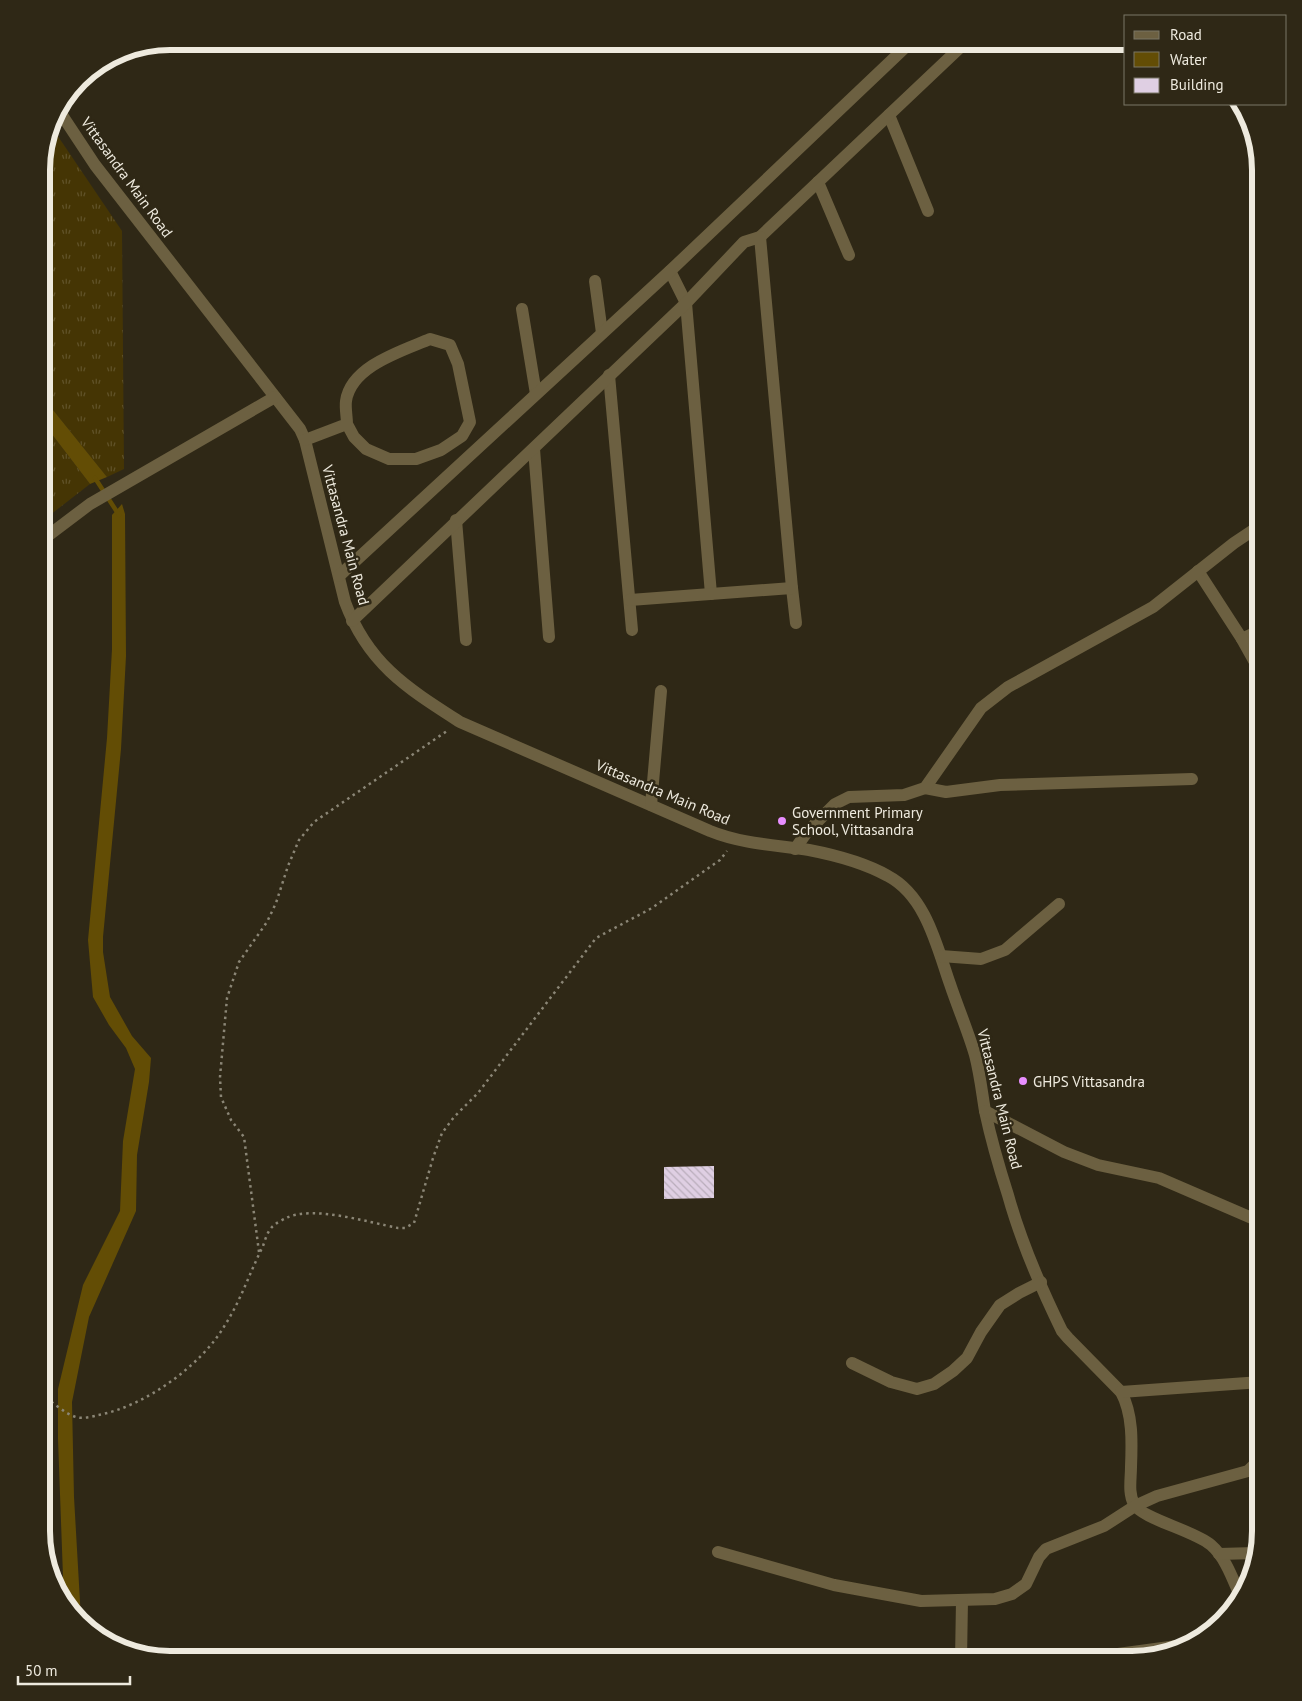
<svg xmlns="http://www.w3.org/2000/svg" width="1302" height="1701" viewBox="0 0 1302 1701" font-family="'PT Sans',sans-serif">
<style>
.grass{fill:url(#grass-tufts)}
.water{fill:#634d05}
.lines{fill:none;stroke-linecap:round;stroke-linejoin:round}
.stream{stroke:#634d05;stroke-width:4.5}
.building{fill:url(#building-back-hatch)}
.path{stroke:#8b8676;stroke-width:2.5;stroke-dasharray:2.5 4;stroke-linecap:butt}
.minor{stroke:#6c6041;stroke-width:12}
.poi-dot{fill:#e88eff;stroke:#2f2816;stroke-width:2}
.labels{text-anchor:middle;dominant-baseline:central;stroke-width:5;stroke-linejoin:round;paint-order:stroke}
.street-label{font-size:15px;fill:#eeeade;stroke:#2f2816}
.poi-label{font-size:15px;fill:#eeeade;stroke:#2f2816;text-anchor:start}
.rim{fill:none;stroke:#eeeade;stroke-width:6}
</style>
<defs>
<pattern id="grass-tufts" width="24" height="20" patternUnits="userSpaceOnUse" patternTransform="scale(1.25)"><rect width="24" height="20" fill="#453504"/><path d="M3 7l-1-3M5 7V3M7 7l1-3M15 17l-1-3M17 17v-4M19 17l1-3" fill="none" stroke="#605228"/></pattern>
<pattern id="building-back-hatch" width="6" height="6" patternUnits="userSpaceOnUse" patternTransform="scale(1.25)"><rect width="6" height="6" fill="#dfcfe3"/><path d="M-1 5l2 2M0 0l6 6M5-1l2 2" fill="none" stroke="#b9adbb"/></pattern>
</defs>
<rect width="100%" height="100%" fill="#2f2816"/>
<g class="grass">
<path d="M51,126L122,231L124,469L107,477L41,395L42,161Z"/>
<path d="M41,420L90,484L41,522Z"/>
</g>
<g class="water">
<path d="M41,395L107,477L90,484L41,420Z"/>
<path d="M122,504L125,514L126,656L121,749L103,937V952L110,997L132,1036L151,1058L149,1082L137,1155L136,1211L89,1317L72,1402L74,1497L81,1619L64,1604L58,1439V1389L83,1285L120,1211L123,1141L135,1069L126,1048L109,1025L93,997L88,940L107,738L112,649V515Z"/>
</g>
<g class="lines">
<path class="stream" d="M95,478L119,515"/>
</g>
<path class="building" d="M714,1166V1198L664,1199V1167Z"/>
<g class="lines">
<g class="path">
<path d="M259,1252L244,1137L231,1120L221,1097L220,1077L227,998L239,962L267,922L276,903L288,866L299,840L314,822L447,731"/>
<path d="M41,1394C50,1400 65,1414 76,1417C82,1419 92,1417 98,1415C144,1407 202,1365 225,1325C241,1300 250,1272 263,1246C265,1240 268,1230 273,1226C276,1223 282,1220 286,1218C313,1205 367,1222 398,1228H405L414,1223L433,1158L442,1133L454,1117L478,1093L596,938L652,908L720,860L727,851"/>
</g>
<g class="minor">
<path d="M58,109L95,165L300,429L305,440L345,602C368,664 407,688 460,722L710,831C742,844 776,845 809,850C835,855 865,863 888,876C926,896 937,947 950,984C958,1008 968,1031 975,1055C980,1074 982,1093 985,1111C991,1139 999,1167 1008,1195C1021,1242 1041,1288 1062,1331L1068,1338L1121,1392C1133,1414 1132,1442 1131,1467C1131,1479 1128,1493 1134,1504C1142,1519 1193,1530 1211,1545C1226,1558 1233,1580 1241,1598"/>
<path d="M889,115L928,211"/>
<path d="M818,182L849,255"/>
<path d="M760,237L967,41"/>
<path d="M670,271L686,303L711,594"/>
<path d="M595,281L602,333"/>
<path d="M522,309L536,394"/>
<path d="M609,375L632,630"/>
<path d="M305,440L347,424C347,417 345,408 346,401C351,366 402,351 430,339L450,345L458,364L470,422L462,436L441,450L416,459H389L366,449L354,437L347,424"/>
<path d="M534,449L549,637"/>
<path d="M456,520L466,640"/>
<path d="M41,541L90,504L275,397"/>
<path d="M1198,571L1242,639L1261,630"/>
<path d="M339,576L670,271L912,41"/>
<path d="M792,588L796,623"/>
<path d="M352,621L686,303L744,242L760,237L792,588L630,600"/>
<path d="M1242,639L1261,673"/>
<path d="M925,788L946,792L1000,785L1192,779"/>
<path d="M651,805L661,691"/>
<path d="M795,849L807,832L835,804L849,797L904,795L925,788L981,708L1008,687L1153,607L1234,543L1261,525"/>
<path d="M941,956L981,959L1005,950L1059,904"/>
<path d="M985,1111L1064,1152L1098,1165L1159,1178L1261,1222"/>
<path d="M852,1363L891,1382L917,1389L934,1384L953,1371L967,1358L981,1332L1000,1305L1019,1293L1041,1282"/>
<path d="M1121,1392L1261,1382"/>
<path d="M718,1552L834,1585L921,1601L995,1599L1012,1594L1026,1584L1039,1557L1046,1549L1104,1526L1135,1506L1157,1496L1248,1471L1261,1458"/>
<path d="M1219,1554L1255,1553"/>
<path d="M961,1660L962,1600"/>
<path d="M1111,1660L1118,1654L1177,1646"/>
</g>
</g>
<g class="poi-dot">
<circle cx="782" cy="821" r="5"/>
<circle cx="1023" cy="1081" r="5"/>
</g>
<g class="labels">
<g class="street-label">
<text transform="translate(127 177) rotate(54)">Vittasandra Main Road</text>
<text transform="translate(346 535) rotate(75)">Vittasandra Main Road</text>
<text transform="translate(663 792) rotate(23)">Vittasandra Main Road</text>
<text transform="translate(1000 1099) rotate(76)">Vittasandra Main Road</text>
</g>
<g class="poi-label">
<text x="792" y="812">Government Primary<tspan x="792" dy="17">School, Vittasandra</tspan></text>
<text x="1033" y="1081">GHPS Vittasandra</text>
</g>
</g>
<path d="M0 0H1302V1701H0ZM170 50H1132A120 120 0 0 1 1252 170V1531A120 120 0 0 1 1132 1651H170A120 120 0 0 1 50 1531V170A120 120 0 0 1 170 50Z" fill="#2f2816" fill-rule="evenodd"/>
<path class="rim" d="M170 50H1132A120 120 0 0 1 1252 170V1531A120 120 0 0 1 1132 1651H170A120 120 0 0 1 50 1531V170A120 120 0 0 1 170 50Z"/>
<rect x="1124" y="15" width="162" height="90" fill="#2f2816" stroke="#7b7666"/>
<rect x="1134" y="31" width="25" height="8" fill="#6c6041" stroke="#7b7666"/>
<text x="1170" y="40" font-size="15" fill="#eeeade">Road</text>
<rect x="1134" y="52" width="25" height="15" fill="#634d05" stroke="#7b7666"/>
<text x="1170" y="65" font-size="15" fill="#eeeade">Water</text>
<rect x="1134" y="78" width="25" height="15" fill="#dfcfe3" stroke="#7b7666"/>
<text x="1170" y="90" font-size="15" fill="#eeeade">Building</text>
<path d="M18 1676v8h112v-8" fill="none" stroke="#eeeade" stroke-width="2.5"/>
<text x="25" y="1676" font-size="15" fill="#eeeade" stroke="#2f2816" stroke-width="4" paint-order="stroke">50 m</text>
</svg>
